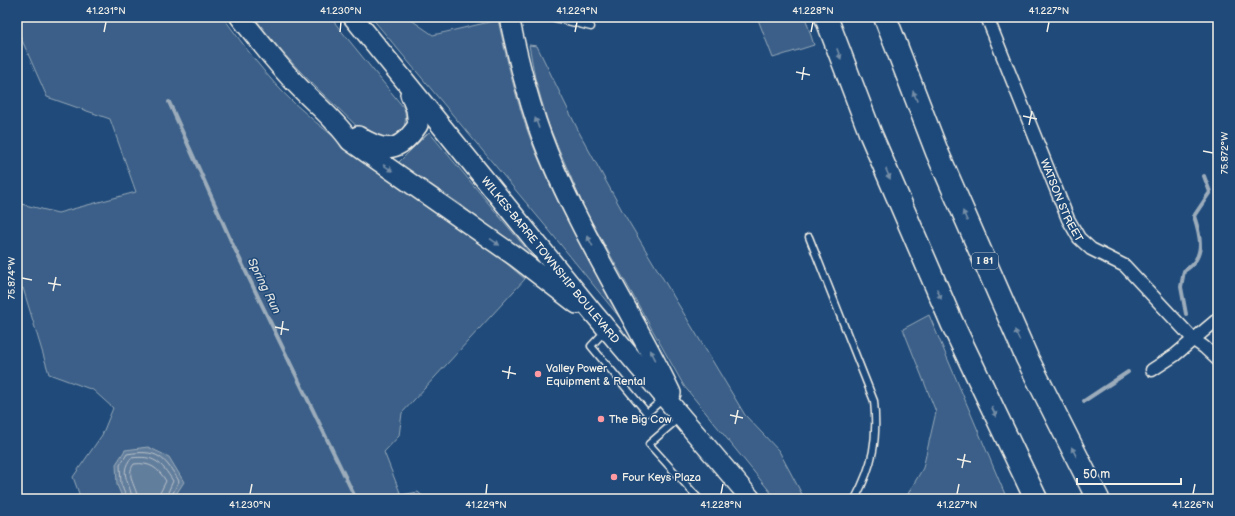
<svg xmlns="http://www.w3.org/2000/svg" width="1235" height="516" viewBox="0 0 1235 516" font-family="'Balsamiq Sans',sans-serif">
<style>
.green{fill:#3a5f88;stroke:#97a8b8}
.water{fill:#627e9d;stroke:#9cacbb}
.lines{fill:none;stroke-linecap:round;stroke-linejoin:round}
.shore{stroke:#bac3ca;stroke-width:1}
.stream{stroke:#9cacbb;stroke-width:4}
.lane-casing{stroke:#f4f1e8;stroke-width:9}
.street-casing{stroke:#f4f1e8;stroke-width:15}
.primary-casing{stroke:#f4f1e8;stroke-width:22}
.highway-casing{stroke:#f4f1e8;stroke-width:25}
.lane{stroke:#1f4a7a;stroke-width:6}
.street{stroke:#1f4a7a;stroke-width:12}
.primary{stroke:#1f4a7a;stroke-width:19}
.highway{stroke:#1f4a7a;stroke-width:22}
.oneway{fill:#748da6}
.ticks{fill:none;stroke:#f4f1e8;stroke-width:1.5}
.poi-dot{fill:#ff9aa2;stroke:#1f4a7a;stroke-width:1.5}
.labels{text-anchor:middle;dominant-baseline:central;stroke-width:3;stroke-linejoin:round;paint-order:stroke}
.shield{fill:#1f4a7a;stroke:#b4bfc7;stroke-width:1}
.shield-label{font-size:10px;font-weight:bold;fill:#f4f1e8}
.street-label{font-size:11px;fill:#f4f1e8;stroke:#1f4a7a}
.poi-label{font-size:11px;fill:#f4f1e8;stroke:#1f4a7a;text-anchor:start}
.water-label{font-size:12px;font-style:italic;fill:#dee0dd;stroke:#1f4a7a}
.neatline{fill:none;stroke:#f4f1e8;stroke-width:1.5}
.ticks-label{font-size:10px;text-anchor:middle;fill:#f4f1e8}
</style>
<rect width="100%" height="100%" fill="#1f4a7a"/>
<filter id="ink" filterUnits="userSpaceOnUse"><feTurbulence type="fractalNoise" baseFrequency=".025" numOctaves="2"/><feDisplacementMap in="SourceGraphic" scale="8" xChannelSelector="R" yChannelSelector="G"/><feConvolveMatrix kernelMatrix="1 2 1 2 8 2 1 2 1" color-interpolation-filters="sRGB"/></filter>
<g filter="url(#ink)">
<g class="green">
<path d="M21,17H223C245,47 267,78 294,103C350,155 415,193 476,239C493,251 509,266 525,279L402,413L399,436L384,452L401,495L418,492L426,499H81L73,477L102,435L113,408L93,390L49,374L23,288L17,289V203L58,213L136,192L110,119L47,97L17,29V19Z"/>
<path d="M254,17H330L404,108C412,136 386,148 364,132C354,125 346,115 337,107C306,79 279,50 254,17Z"/>
<path d="M371,17H407L433,35L498,20C508,65 518,110 536,153C560,210 590,264 620,318L548,229Z"/>
<path d="M757,17H805L814,45L773,58Z"/>
<path d="M529,45L537,46L580,134L624,214L745,415L779,451L803,496L802,499H776L684,386L585,210L549,126L535,78Z"/>
<path d="M429,132L544,270L460,204L398,163Z"/>
<path d="M929,315L1007,499H905L923,468L936,412L903,329Z"/>
</g>
<path class="water" d="M148,447L169,457L184,482L173,499H123L117,485L116,464L125,450Z"/>
<g class="lines">
<g class="shore">
<path d="M127,499L121,484L120,465L127,454C158,449 164,457 179,481L170,499"/>
<path d="M132,499C131,483 118,474 131,458C154,455 161,462 173,481L165,499"/>
<path d="M138,499C137,488 125,475 134,464C150,462 158,468 166,481L160,493L159,499"/>
</g>
<g class="stream">
<path d="M169,102L232,243L356,499"/>
<path d="M1186,314L1181,287L1184,271C1206,258 1201,237 1194,216L1210,192L1204,176"/>
<path d="M1084,401L1128,372"/>
</g>
<defs>
<g id="lane">
<path d="M551,17L591,27"/>
<path d="M809,237L874,401C878,440 873,465 855,499"/>
<path d="M606,330L591,346L647,413L663,399"/>
<path d="M679,418L649,444L699,499"/>
<path d="M1080,499L1092,494"/>
</g>
<g id="street">
<path id="s1" d="M987,17L1068,219L1079,238L1091,249L1125,266L1194,340L1204,347L1218,360"/>
<path d="M1152,370L1175,355L1218,319"/>
</g>
<g id="primary">
<path d="M240,17C258,40 277,64 297,85C315,104 335,119 350,141L516,257L577,304"/>
<path id="s2" d="M353,17L595,315L751,499"/>
<path d="M509,17C519,63 530,109 548,153C582,237 632,312 671,393"/>
<path d="M358,136C386,153 399,153 418,125L416,109L410,94"/>
</g>
<g id="highway">
<path d="M826,17L871,135L952,323L1036,499"/>
<path d="M885,17L937,152L1027,358L1098,499"/>
</g>
</defs>
<use href="#lane" class="lane-casing"/>
<use href="#street" class="street-casing"/>
<use href="#primary" class="primary-casing"/>
<use href="#highway" class="highway-casing"/>
<use href="#lane" class="lane"/>
<use href="#street" class="street"/>
<use href="#primary" class="primary"/>
<use href="#highway" class="highway"/>
</g>
<defs><path id="oneway-solid" d="M-6-.8H1V-3.2L6.5 0L1 3.2V.8H-6Z"/></defs>
<g class="oneway">
<use href="#oneway-solid" transform="translate(839 54) rotate(69)"/>
<use href="#oneway-solid" transform="translate(915 96) rotate(-111)"/>
<use href="#oneway-solid" transform="translate(537 123) rotate(-110)"/>
<use href="#oneway-solid" transform="translate(388 168) rotate(35)"/>
<use href="#oneway-solid" transform="translate(888 174) rotate(67)"/>
<use href="#oneway-solid" transform="translate(965 216) rotate(-114)"/>
<use href="#oneway-solid" transform="translate(590 241) rotate(-118)"/>
<use href="#oneway-solid" transform="translate(495 242) rotate(35)"/>
<use href="#oneway-solid" transform="translate(939 294) rotate(67)"/>
<use href="#oneway-solid" transform="translate(1017 335) rotate(-114)"/>
<use href="#oneway-solid" transform="translate(653 355) rotate(-117)"/>
<use href="#oneway-solid" transform="translate(994 412) rotate(64)"/>
<use href="#oneway-solid" transform="translate(1074 452) rotate(-117)"/>
</g>
</g>
<path class="ticks" d="M104,32L106,22M340,32L341,22M575,32L577,22M811,32L813,22M1047,32L1049,22M796,72L810,75M802,80L804,67M1023,116L1037,119M1029,125L1032,111M1203,151L1213,153M22,278L32,280M48,283L61,285M53,291L56,277M275,327L289,330M281,335L283,321M502,371L516,374M508,379L510,366M730,415L743,418M735,424L738,410M957,459L971,462M962,468L965,454M250,494L252,484M486,494L487,484M721,494L723,484M957,494L959,484M1193,494L1195,484"/>
<g class="poi-dot">
<circle cx="538" cy="374" r="4"/>
<circle cx="601" cy="419" r="4"/>
<circle cx="614" cy="477" r="4"/>
</g>
<g class="labels">
<rect class="shield" x="972" y="253" width="26" height="16" rx="3"/>
<g class="shield-label">
<text x="985" y="261">I 81</text>
</g>
<g class="street-label">
<text stroke="none"><textPath href="#s1" startOffset="198">WATSON STREET</textPath></text>
<text stroke="none"><textPath href="#s2" startOffset="313">WILKES-BARRE TOWNSHIP BOULEVARD</textPath></text>
</g>
<g class="poi-label">
<text x="546" y="368">Valley Power<tspan x="546" dy="13">Equipment &amp; Rental</tspan></text>
<text x="609" y="419">The Big Cow</text>
<text x="622" y="477">Four Keys Plaza</text>
</g>
<g class="water-label">
<text transform="translate(264 286) rotate(64)">Spring Run</text>
</g>
</g>
<rect width="1235" height="516" fill="none" stroke="#1f4a7a" stroke-width="44"/>
<path d="M1077 478v6h104v-6" fill="none" stroke="#f4f1e8" stroke-width="2"/>
<text x="1083" y="478" font-size="12" fill="#f4f1e8" stroke="#1f4a7a" stroke-width="3" paint-order="stroke">50 m</text>
<rect x="22" y="22" width="1191" height="472" class="neatline"/>
<g class="ticks-label">
<text x="106" y="14">41.231°N</text>
<text x="341" y="14">41.230°N</text>
<text x="577" y="14">41.229°N</text>
<text x="813" y="14">41.228°N</text>
<text x="1049" y="14">41.227°N</text>
<text transform="translate(1224 153) rotate(-90)" y="4">75.872°W</text>
<text transform="translate(11 278) rotate(-90)" y="4">75.874°W</text>
<text x="250" y="508">41.230°N</text>
<text x="486" y="508">41.229°N</text>
<text x="721" y="508">41.228°N</text>
<text x="957" y="508">41.227°N</text>
<text x="1193" y="508">41.226°N</text>
</g>
</svg>
